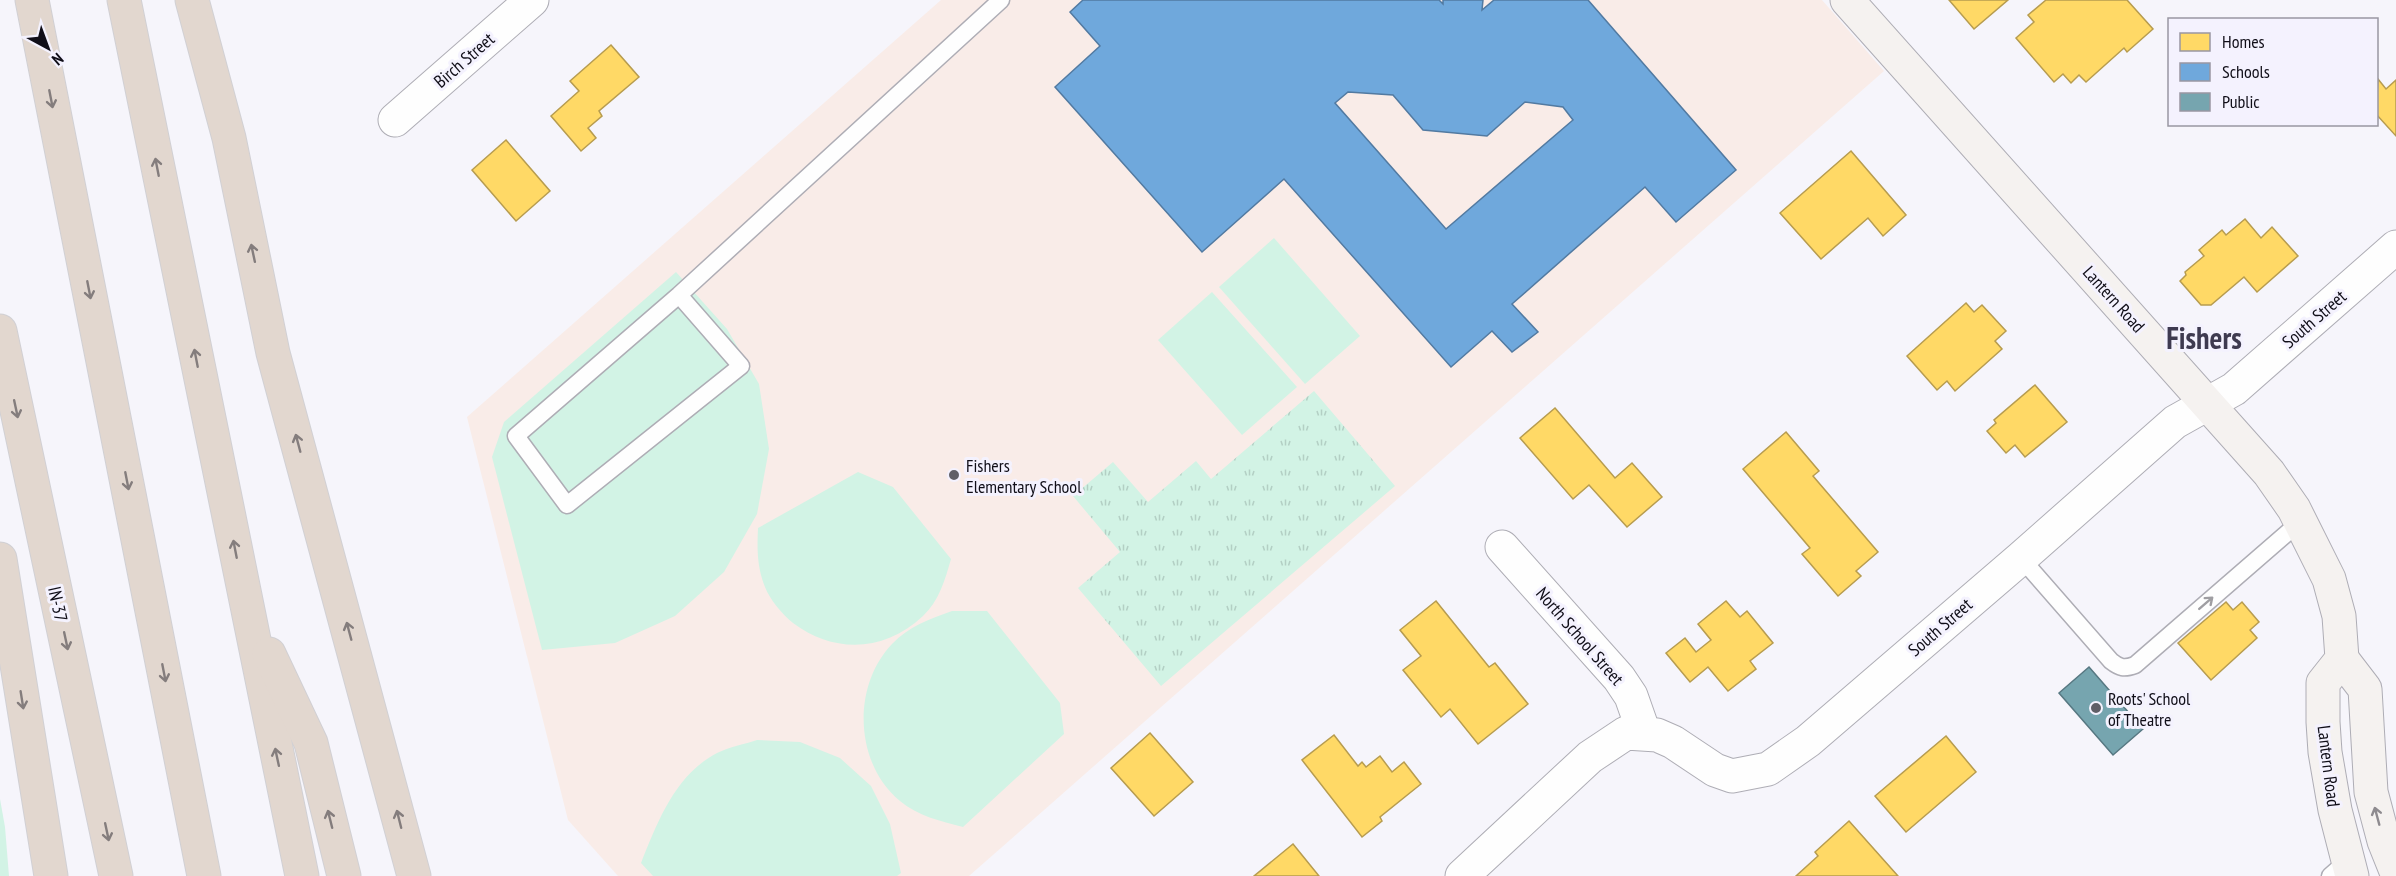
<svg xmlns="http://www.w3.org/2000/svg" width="2396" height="876" viewBox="0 0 2396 876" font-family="'PT Sans Narrow',sans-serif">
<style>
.education{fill:#f9ece8}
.green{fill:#d2f3e5}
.park{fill:url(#park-tufts)}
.homes{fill:#ffd966;stroke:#b79c4f;stroke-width:1.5}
.schools{fill:#6fa8dc;stroke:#527aa1;stroke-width:1.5;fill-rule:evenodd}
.public{fill:#76a5af;stroke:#577882;stroke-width:1.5}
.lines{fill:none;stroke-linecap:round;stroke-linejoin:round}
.lane-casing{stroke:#aeadb5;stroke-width:19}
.street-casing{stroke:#aeadb5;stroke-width:35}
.secondary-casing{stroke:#aeadb5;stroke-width:35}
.highway-casing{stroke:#d1d0d4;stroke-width:35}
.lane{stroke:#fefefe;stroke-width:16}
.street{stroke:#fefefe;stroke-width:33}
.secondary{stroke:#f5f2f0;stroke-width:33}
.highway{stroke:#e2d7cf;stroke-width:33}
.oneway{stroke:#847d7d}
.oneway2{stroke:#9f9ea2}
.oneway3{stroke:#8e8b8f}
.poi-dot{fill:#605f67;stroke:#f4f2fe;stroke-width:2}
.labels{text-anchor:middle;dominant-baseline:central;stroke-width:6;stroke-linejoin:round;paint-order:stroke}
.street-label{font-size:18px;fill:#100e18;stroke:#f4f2fe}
.poi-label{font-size:18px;fill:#100e18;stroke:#f4f2fe;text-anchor:start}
.town-label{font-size:30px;font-weight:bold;fill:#3e3a50;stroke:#f4f2fe}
</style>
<defs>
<pattern id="park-tufts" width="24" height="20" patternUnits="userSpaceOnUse" patternTransform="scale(1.5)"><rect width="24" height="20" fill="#d2f3e5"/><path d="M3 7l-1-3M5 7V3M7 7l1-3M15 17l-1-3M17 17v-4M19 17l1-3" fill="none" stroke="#b3cfc4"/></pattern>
</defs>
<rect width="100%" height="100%" fill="#f6f5fb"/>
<path class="education" d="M941,0H1822L1884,71L969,876H618L568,820L467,417Z"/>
<g class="green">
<path d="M1274,238L1360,336L1305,384L1219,287Z"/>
<path d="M676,272L727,329L759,384L769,449L757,514L724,572L675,616L615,643L542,650L492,457L504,422Z"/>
<path d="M1212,292L1297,387L1242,435L1158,340Z"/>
<path d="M858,472L893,487L951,559C945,580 939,601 923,616C885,652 834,654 793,623C782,614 770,600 765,587C757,567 757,549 758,528Z"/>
<path d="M952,611H987L1060,703L1064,734L963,827C940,821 918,816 900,801C854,763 852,686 892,644C909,626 930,619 952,611Z"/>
<path d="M757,740L800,742L840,758L871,786L890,824L901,873L897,876H653L641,863C658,821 675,775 717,753C729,747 745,744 757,740Z"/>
<path d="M0,799L5,827L9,876H0Z"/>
</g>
<path class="park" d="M1314,391L1395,486L1161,686L1078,588L1120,552L1073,496L1113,462L1148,502L1196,461L1211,479Z"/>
<g class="homes">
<path d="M1949,0H2008L1974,29Z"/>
<path d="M2046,0H2127L2153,29L2127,52L2124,48L2086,82L2079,75L2071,83L2063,74L2054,82L2016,38L2034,22L2028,15Z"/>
<path d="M611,45L639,77L599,111L602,116L588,128L596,138L581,151L551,116L579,91L570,81Z"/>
<path d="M2378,79L2386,89L2396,80V136L2376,114Z"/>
<path d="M506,140L550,191L516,221L472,170Z"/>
<path d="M1851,151L1906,215L1883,236L1868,218L1821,259L1780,213Z"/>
<path d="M2245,219L2261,238L2272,227L2298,256L2257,292L2244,277L2211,305H2201L2180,281L2186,275L2185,272L2204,256L2199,250L2222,230L2226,235Z"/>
<path d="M1966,303L1974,312L1982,305L2006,331L1995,341L2002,349L1955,391L1947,381L1937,390L1907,356Z"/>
<path d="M2035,385L2067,422L2025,457L2015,445L2006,453L1987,431L1996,423L1994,420Z"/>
<path d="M1555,408L1615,478L1632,463L1662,497L1627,527L1589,485L1573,499L1520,438Z"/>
<path d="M1786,432L1819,471L1813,476L1878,552L1856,571L1861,576L1838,596L1802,554L1810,548L1743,469Z"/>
<path d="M1436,601L1489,667L1495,663L1528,704L1478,744L1450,709L1441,717L1403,670L1421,656L1400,630Z"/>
<path d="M1726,601L1740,617L1747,611L1773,643L1750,661L1756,669L1728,691L1708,667L1690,682L1666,653L1685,638L1696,652L1711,640L1698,624Z"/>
<path d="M2226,602L2233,610L2242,602L2259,622L2250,630L2257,638L2211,680L2178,643Z"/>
<path d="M1150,733L1193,782L1154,816L1111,768Z"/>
<path d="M1334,735L1358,766L1362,762L1366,767L1380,756L1392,772L1404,762L1421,784L1380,817L1382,821L1362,837L1302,760Z"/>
<path d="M1946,736L1976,772L1906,832L1875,796Z"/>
<path d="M1849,821L1898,876H1796L1818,856L1815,852Z"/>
<path d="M1293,844L1319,876H1254Z"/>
</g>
<path class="schools" d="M1083,0H1439L1443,4V0H1483L1482,10L1494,0H1588L1736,170L1676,222L1645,187L1512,304L1538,332L1512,352L1492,331L1451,367L1284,179L1202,252L1055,87L1100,46L1070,12ZM1348,92L1393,95L1423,130L1487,136L1525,102L1563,107L1573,120L1446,229L1335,103Z"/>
<path class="public" d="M2089,667L2143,729L2113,755L2059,693Z"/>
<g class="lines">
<defs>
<g id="lane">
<path d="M679,295L741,366L567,505L516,436L679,295L1001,0"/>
<path d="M2021,558L2111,661C2120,668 2124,669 2135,665L2301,521"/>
<path d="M2330,876L2347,861"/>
</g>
<g id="street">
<path d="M395,120L532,0"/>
<path d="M1502,547L1619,678L1631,696L1644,733"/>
<path d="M1462,876L1590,757L1626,733L1657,735L1673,742L1715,770L1732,776L1768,769L1808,741L2021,558L2175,422L2234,389L2396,247"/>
</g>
<g id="secondary">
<path d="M1847,0L2269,473L2294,509L2329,579L2339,616L2342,659L2323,683V722L2325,752L2335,810L2352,876"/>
<path d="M2342,659L2365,689L2371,792L2384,841L2396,871"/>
</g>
<g id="highway">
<path d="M32,0L204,876"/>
<path d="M124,0L302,876"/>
<path d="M192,0L229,138L273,353L414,876"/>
<path d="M0,331L116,876"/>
<path d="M0,559L51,876"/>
<path d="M269,654L311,743L344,876"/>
</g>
</defs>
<use href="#lane" class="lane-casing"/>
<use href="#street" class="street-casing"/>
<use href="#secondary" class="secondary-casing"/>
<use href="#highway" class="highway-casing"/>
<use href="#lane" class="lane"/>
<use href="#street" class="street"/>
<use href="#secondary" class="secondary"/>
<use href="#highway" class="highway"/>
</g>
<defs><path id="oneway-shaft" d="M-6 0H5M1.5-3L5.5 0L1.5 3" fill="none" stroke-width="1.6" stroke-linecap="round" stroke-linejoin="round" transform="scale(1.5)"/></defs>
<g class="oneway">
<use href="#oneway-shaft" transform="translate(51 99) rotate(79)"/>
<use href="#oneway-shaft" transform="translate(157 167) rotate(-101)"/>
<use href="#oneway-shaft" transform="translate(253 253) rotate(-102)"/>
<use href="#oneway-shaft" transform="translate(89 290) rotate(79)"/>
<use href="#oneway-shaft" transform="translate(196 358) rotate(-101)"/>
<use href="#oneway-shaft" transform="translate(16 409) rotate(78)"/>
<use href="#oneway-shaft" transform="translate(298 443) rotate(-105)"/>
<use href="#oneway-shaft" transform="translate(127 481) rotate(79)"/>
<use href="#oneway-shaft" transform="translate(235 549) rotate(-101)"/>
<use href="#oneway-shaft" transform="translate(349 631) rotate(-105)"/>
<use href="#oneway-shaft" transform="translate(66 641) rotate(78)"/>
<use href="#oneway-shaft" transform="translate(164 673) rotate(79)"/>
<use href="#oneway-shaft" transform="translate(22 700) rotate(81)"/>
<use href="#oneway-shaft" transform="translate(277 757) rotate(-102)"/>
<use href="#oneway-shaft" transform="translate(330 819) rotate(-104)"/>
<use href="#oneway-shaft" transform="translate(399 819) rotate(-104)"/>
<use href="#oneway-shaft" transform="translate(107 832) rotate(78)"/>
</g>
<use class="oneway2" href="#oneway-shaft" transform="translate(2206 603) rotate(-41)"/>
<use class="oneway3" href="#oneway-shaft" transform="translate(2377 816) rotate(-105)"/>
<g class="poi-dot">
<circle cx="954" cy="475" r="6"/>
<circle cx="2096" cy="708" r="6"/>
</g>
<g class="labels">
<g class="street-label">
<text transform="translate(464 60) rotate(-41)">Birch Street</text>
<text transform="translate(2114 299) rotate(48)">Lantern Road</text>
<text transform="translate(2314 319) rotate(-41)">South Street</text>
<text transform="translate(58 604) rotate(78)">IN-37</text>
<text transform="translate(1940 627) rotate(-41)">South Street</text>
<text transform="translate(1580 636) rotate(49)">North School Street</text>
<text transform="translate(2329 766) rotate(83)">Lantern Road</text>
</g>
<g class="poi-label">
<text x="966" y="465">Fishers<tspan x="966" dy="21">Elementary School</tspan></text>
<text x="2108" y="698">Roots' School<tspan x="2108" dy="21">of Theatre</tspan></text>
</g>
<g class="town-label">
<text x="2204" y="337">Fishers</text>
</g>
</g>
<rect x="2168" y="18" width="210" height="108" fill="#f4f2fe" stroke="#9997a2" stroke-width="1.5"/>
<rect x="2180" y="33" width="30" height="18" fill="#ffd966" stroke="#9997a2" stroke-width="1.5"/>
<text x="2222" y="48" font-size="18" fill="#100e18">Homes</text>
<rect x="2180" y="63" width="30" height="18" fill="#6fa8dc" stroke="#9997a2" stroke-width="1.5"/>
<text x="2222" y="78" font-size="18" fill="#100e18">Schools</text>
<rect x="2180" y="93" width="30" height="18" fill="#76a5af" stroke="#9997a2" stroke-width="1.5"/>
<text x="2222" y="108" font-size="18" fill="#100e18">Public</text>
<g transform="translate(48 48) rotate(139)" stroke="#f4f2fe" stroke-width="4.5" paint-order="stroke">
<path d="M0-4.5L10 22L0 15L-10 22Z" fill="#100e18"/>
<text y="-9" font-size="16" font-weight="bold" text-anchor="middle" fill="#100e18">N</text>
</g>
</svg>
